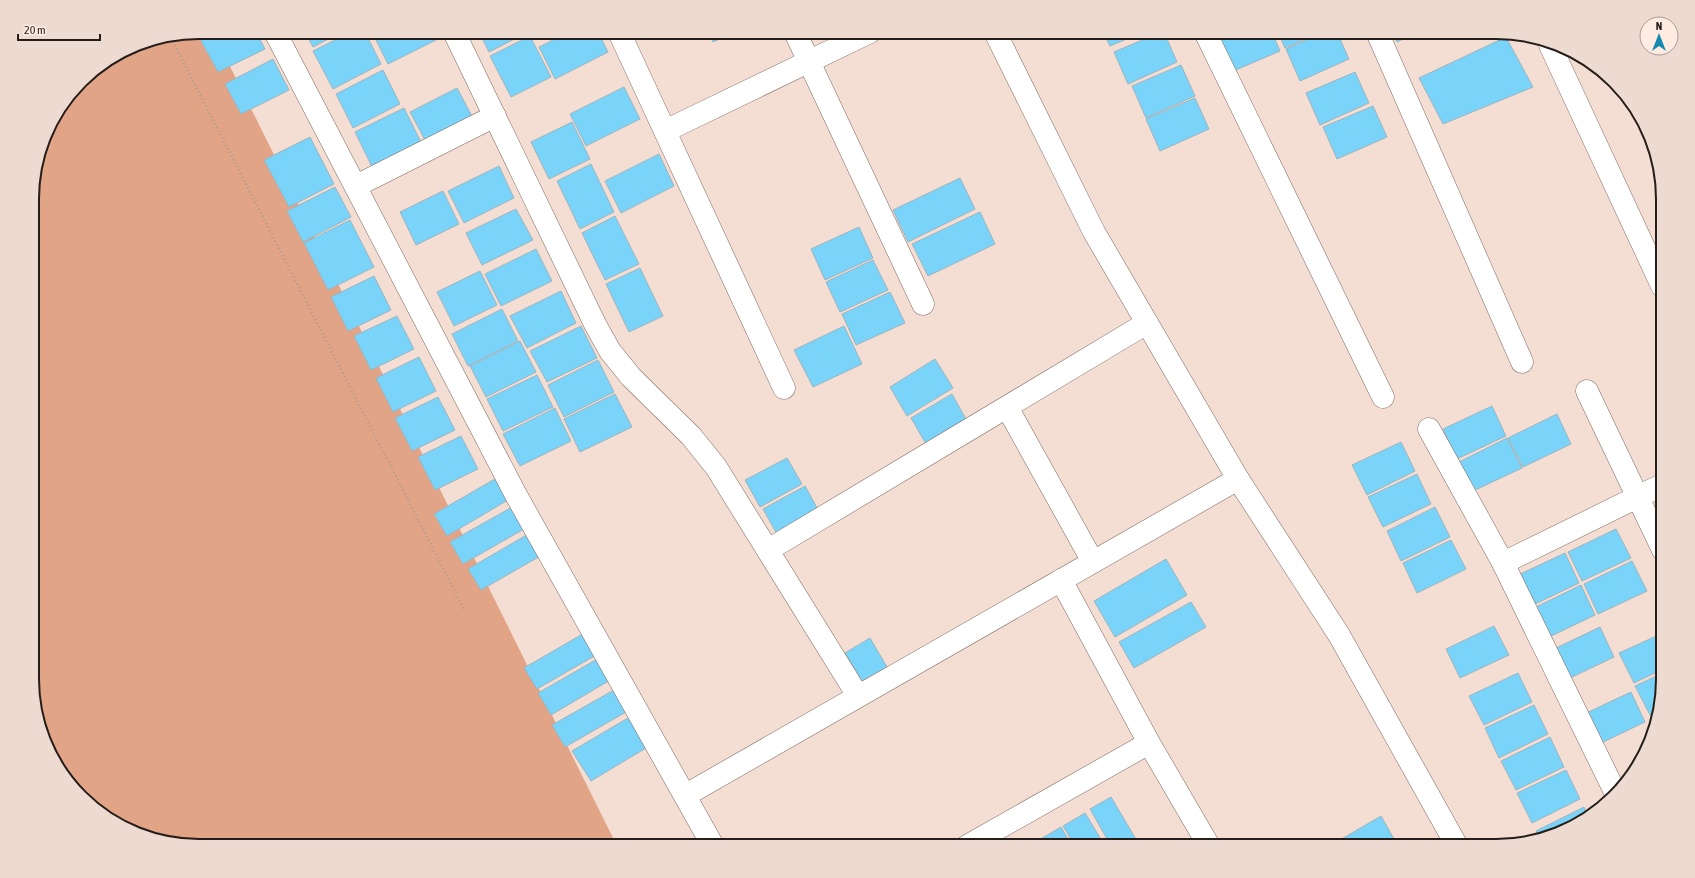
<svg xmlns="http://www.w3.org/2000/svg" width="1695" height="878" viewBox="0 0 1695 878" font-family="'Asap Condensed',sans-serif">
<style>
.green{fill:#e2a487}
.building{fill:#7ad4fa;stroke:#9db4bf}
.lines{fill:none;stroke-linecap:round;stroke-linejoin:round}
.street-casing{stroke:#7f6b61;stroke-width:23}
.path{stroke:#ac9a91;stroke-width:2.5;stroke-dasharray:1 3;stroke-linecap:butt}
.street{stroke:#fff;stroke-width:22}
.rim{fill:none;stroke:#251d19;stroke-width:2}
</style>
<rect width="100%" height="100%" fill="#f4ddd2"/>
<path class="green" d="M199,32H213L617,846H199L125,829L66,780L45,743L33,701L32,188L49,125L89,74L135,45Z"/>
<g class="building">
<path d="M213,32H256L265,49L218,72L200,39Z"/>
<path d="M305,32H342L313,47Z"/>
<path d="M351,32H365L381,64L333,89L313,51Z"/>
<path d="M372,32H431L436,40L388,64Z"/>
<path d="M479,32H528L489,52Z"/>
<path d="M569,32H598L608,52L555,79L539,47Z"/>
<path d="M708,32H735L713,42Z"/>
<path d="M1103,32H1143L1110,46Z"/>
<path d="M1161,32H1164L1177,62L1128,84L1114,52Z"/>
<path d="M1238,32H1272L1280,51L1231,72L1217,41Z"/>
<path d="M1278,32H1321L1285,48Z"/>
<path d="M1324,32H1337L1349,59L1300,81L1286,49Z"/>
<path d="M1393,32H1417L1397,42Z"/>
<path d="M530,36L551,77L511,97L490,56Z"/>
<path d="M1506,37L1533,87L1443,124L1419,78Z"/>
<path d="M273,59L289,90L241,114L225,84Z"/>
<path d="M1181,65L1195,96L1146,118L1132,86Z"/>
<path d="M383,70L400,104L353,128L336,94Z"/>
<path d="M1355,72L1369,103L1320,125L1306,93Z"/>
<path d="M624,87L640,119L586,146L570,114Z"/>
<path d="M457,88L473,118L426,142L410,112Z"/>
<path d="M1195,98L1209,129L1160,151L1146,119Z"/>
<path d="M1373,106L1387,137L1337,159L1323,127Z"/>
<path d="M404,108L423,146L374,171L355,132Z"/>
<path d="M572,122L590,159L549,179L531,142Z"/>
<path d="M310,137L334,184L289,207L264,160Z"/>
<path d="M659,154L674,186L621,213L605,181Z"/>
<path d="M591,164L614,212L580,229L557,181Z"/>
<path d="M499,166L514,198L464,223L448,191Z"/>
<path d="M960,178L975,209L908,242L893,210Z"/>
<path d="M335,187L351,217L303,242L287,211Z"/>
<path d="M443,191L459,224L416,245L400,212Z"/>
<path d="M516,209L533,240L482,265L466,233Z"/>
<path d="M980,212L995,244L928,276L912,244Z"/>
<path d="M615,216L639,264L605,280L582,233Z"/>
<path d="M350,220L374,267L328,290L304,243Z"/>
<path d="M859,227L873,258L825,280L811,249Z"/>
<path d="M536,249L552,281L501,306L485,274Z"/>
<path d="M873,260L888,290L840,312L826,282Z"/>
<path d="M640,268L663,316L629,332L606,284Z"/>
<path d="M480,271L497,305L454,326L437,292Z"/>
<path d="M374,276L391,310L348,331L331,297Z"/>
<path d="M561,291L576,323L527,348L510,316Z"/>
<path d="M890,292L905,323L856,345L842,314Z"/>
<path d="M502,309L518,341L468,366L452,334Z"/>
<path d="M397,316L414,349L371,370L354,336Z"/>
<path d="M581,326L597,358L547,382L530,351Z"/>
<path d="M844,326L862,364L813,387L794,350Z"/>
<path d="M520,341L536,372L486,397L470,366Z"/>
<path d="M419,357L436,391L393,412L376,378Z"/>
<path d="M935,359L953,388L907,416L890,387Z"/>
<path d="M598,360L614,392L564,417L548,385Z"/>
<path d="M537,375L553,407L503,431L487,399Z"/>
<path d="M615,394L632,427L580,452L564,419Z"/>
<path d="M952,394L967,421L926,444L911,418Z"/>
<path d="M438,397L455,430L412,451L395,418Z"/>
<path d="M1492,406L1506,436L1457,459L1443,429Z"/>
<path d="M555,408L571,441L520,466L503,434Z"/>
<path d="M1557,414L1571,444L1523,467L1508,438Z"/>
<path d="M461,436L478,469L435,490L418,457Z"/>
<path d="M1507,438L1522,468L1473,491L1459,462Z"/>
<path d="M1401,442L1415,471L1367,495L1352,465Z"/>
<path d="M787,458L802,484L760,507L745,480Z"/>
<path d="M1417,474L1431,504L1383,527L1368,497Z"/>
<path d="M495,479L508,500L447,536L434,514Z"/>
<path d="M805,486L820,513L778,536L763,509Z"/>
<path d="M512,507L524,529L463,564L450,542Z"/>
<path d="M1435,507L1450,537L1401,561L1387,531Z"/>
<path d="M1616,529L1631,558L1582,581L1568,552Z"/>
<path d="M530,533L542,555L481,590L468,569Z"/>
<path d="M1451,540L1466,569L1417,593L1403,563Z"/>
<path d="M1565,553L1579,583L1531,606L1516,576Z"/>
<path d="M1166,559L1187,595L1115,637L1094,601Z"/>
<path d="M1632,561L1647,591L1598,614L1584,584Z"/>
<path d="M1581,585L1595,615L1547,638L1532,609Z"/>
<path d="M1191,602L1206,627L1134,668L1119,642Z"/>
<path d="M1494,626L1509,655L1460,678L1446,649Z"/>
<path d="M1600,627L1614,657L1566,680L1552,650Z"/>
<path d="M586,632L598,654L537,689L524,668Z"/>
<path d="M1663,633V669L1634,683L1619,653Z"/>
<path d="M870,638L887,667L862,681L845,653Z"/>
<path d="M599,658L612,679L551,715L538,693Z"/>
<path d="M1518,673L1532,702L1484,725L1469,696Z"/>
<path d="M1663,673L1655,713L1650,715L1635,686Z"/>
<path d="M614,690L626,712L565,747L552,725Z"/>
<path d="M1631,692L1645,722L1597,745L1582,715Z"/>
<path d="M1534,705L1548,734L1499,758L1485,728Z"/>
<path d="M633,715L651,745L591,781L572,751Z"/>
<path d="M1550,737L1564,767L1516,790L1501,761Z"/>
<path d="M1566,770L1580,799L1532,823L1517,793Z"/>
<path d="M1111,797L1140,846H1111L1090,809Z"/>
<path d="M1584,807L1589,818L1549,837L1540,839L1536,831Z"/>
<path d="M1085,813L1105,846H1075L1063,826Z"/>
<path d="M1381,816L1398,846H1334L1333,844Z"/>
<path d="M1061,827L1072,846H1043L1039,840Z"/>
</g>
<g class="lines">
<defs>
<g id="street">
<path d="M275,32L516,495L713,846"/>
<path d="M454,32L595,324L610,351L631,377L691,436L716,467L858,696"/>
<path d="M619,32L784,388"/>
<path d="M795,32L923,304"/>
<path d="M995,32L1094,232L1238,479L1339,635L1457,846"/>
<path d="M1205,32L1383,397"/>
<path d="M1377,32L1522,362"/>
<path d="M1550,45L1662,286"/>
<path d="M665,131L870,32"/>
<path d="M356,186L495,116"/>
<path d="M1587,391L1663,550"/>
<path d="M1007,407L1093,562"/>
<path d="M1429,429L1503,563L1616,794"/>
<path d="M768,550L1147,323"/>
<path d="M1503,563L1662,485"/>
<path d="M1061,580L1149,743L1209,846"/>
<path d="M686,795L1238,479"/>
<path d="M967,846L1149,743"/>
</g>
</defs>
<use href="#street" class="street-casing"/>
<path class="path" d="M171,38L465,611"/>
<use href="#street" class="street"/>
</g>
<path d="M0 0H1695V878H0ZM199 39H1496A160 160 0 0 1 1656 199V679A160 160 0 0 1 1496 839H199A160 160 0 0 1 39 679V199A160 160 0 0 1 199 39Z" fill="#eddbd2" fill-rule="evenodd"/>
<path class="rim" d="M199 39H1496A160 160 0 0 1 1656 199V679A160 160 0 0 1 1496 839H199A160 160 0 0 1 39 679V199A160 160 0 0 1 199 39Z"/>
<g transform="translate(1659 36)"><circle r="19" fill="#feebe2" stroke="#a79992"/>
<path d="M0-3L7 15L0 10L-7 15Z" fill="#1788ae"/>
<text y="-6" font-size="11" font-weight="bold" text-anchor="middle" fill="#251d19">N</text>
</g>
<path d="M18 34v6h82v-6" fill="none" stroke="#251d19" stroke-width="2"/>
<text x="24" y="34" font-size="12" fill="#251d19" stroke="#feebe2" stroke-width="3" paint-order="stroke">20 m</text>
</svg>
